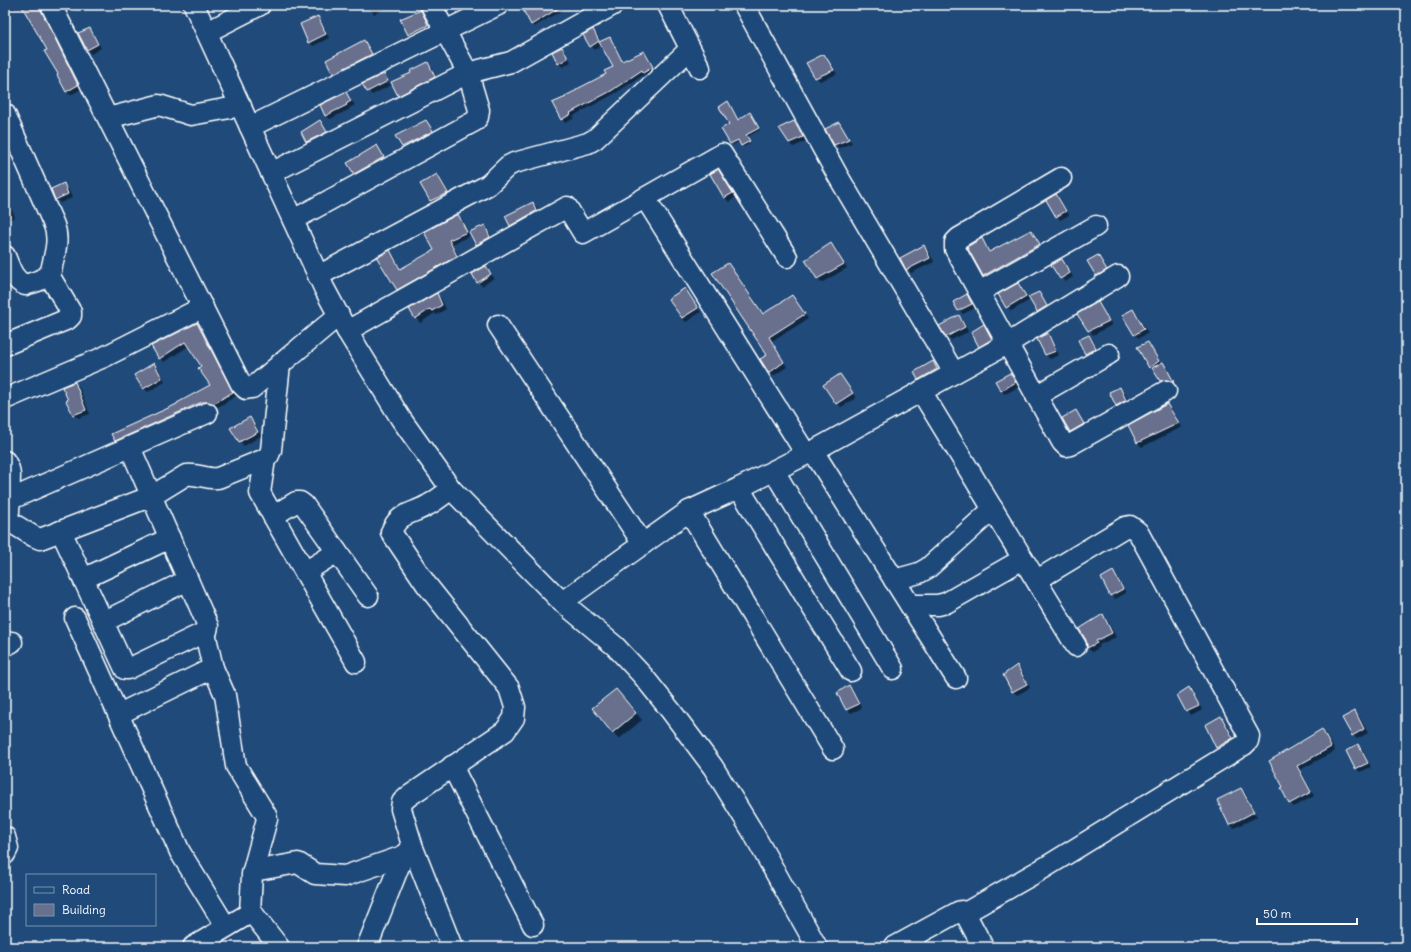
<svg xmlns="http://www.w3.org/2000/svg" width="1411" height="952" viewBox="0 0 1411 952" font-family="Delius,sans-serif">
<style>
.shadow{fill:#0007}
.building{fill:#69708d;stroke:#fff}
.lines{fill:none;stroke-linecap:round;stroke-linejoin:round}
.minor-casing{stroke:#fff;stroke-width:23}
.minor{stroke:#1f4a7a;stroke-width:20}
</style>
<rect width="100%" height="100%" fill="#1f4a7a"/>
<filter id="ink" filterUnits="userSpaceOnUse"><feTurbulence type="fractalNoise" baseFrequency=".025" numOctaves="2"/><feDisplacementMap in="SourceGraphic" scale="8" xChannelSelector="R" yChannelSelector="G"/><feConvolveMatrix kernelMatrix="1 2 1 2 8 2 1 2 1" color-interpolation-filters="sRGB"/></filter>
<g filter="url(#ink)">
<g class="shadow">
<path d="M5,5H21L10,11Z"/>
<path d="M31,5H44L43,9L44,15L82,89L70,95L67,91L48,50Z"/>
<path d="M65,5H78L79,8L71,12Z"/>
<path d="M103,5H124L110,12Z"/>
<path d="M368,5H390L391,6L374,14L371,10Z"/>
<path d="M531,5H571L534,27L532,24Z"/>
<path d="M582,5H594L587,12Z"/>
<path d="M422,13L429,27L411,36L409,34Z"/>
<path d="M318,17L321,21L329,38L313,46L309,42Z"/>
<path d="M90,29L93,33L101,48L91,54L87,50Z"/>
<path d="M593,31L597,34L601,43L609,39L613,42L623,62L644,52L648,56L655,70L647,75L645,74L614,94L573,116L574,118L566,123L562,120L554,104L567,97L607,74L614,67L602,45L595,50L591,46Z"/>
<path d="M366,43L373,56L335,75L334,73Z"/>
<path d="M562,48L565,52L571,62L563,67L559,64L553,53Z"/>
<path d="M823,55L837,74L820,81L816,77Z"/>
<path d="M428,64L432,68L438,81L402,99L398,95L412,73Z"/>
<path d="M383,75L391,85L372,95L364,85Z"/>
<path d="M346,94L355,105L349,108L350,109L330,119L326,116L322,106Z"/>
<path d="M729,103L738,121L750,113L760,130L747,137L750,143L744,147L740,141L733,145L723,129L730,124Z"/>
<path d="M426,121L436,135L407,151L396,136Z"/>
<path d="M320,122L330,136L311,146L307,142L302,132Z"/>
<path d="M794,122L798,126L807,141L793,147L789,143Z"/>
<path d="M838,124L852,143L839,148L835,144Z"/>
<path d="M377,147L388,161L358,177L355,173Z"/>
<path d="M718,171L722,175L736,197L729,202L725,198L711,174Z"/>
<path d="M437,175L441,179L451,197L434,205L431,201Z"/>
<path d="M64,184L68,188L72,198L60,203L56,199Z"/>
<path d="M1056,195L1060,199L1069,215L1060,220L1057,216Z"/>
<path d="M533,203L537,207L540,215L515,229L511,225Z"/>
<path d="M7,204L11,208L15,217L5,222V205Z"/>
<path d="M458,215L462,219L470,236L452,244L461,260L402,293L398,289L390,252L394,256L401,269L435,251Z"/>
<path d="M484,226L488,230L494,241L481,248L477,244Z"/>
<path d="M1031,231L1035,235L1043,248L988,280L984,276L968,247L981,239L985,243L990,252Z"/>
<path d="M831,244L835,248L847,268L821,283L806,261Z"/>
<path d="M924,246L928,250L934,262L911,273L907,269Z"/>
<path d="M1098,257L1102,261L1110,274L1101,279L1097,275Z"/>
<path d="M1061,260L1065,264L1073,277L1065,282L1052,265Z"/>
<path d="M728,264L763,314L795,300L808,319L772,341L787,367L773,376L769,372L768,355Z"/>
<path d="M486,267L494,278L482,286L478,282Z"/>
<path d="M1018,284L1022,288L1028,299L1039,293L1042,297L1050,310L1042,316L1030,300L1011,311L999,295Z"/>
<path d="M688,294L701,312L686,322L682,318Z"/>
<path d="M437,295L441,298L446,309L436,315L435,313L420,323L410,310Z"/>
<path d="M966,295L970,299L975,308L963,314L959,310Z"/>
<path d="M1097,303L1101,307L1112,325L1093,335L1079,315Z"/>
<path d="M1133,311L1137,315L1148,333L1139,338L1135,335L1123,315Z"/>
<path d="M959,316L963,320L968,332L951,340L947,336Z"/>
<path d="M197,324L201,328L236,396L218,407L213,405L120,444L116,440L211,386L203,366L189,346L164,362L160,358Z"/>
<path d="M983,326L987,329L995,343L983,350L979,346Z"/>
<path d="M1047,334L1051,338L1059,355L1050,359L1046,355Z"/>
<path d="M1089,336L1093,340L1099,353L1090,358L1086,354L1080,341Z"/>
<path d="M1147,343L1151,347L1161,364L1166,368L1177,386L1171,383L1165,385L1155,370L1154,371L1150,367Z"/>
<path d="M933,362L941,373L923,383L919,379Z"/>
<path d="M154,365L158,368L165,382L148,392L144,388Z"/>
<path d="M1010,374L1014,378L1019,387L1005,394L1001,390Z"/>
<path d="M843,379L856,398L841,407L824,385Z"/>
<path d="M75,383L79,387L90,414L78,418L74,414L70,400Z"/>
<path d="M1120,388L1124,392L1130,404L1121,409L1117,405Z"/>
<path d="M1167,405L1171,409L1182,427L1142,447L1138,443L1129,426Z"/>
<path d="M1075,411L1087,428L1074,435L1070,431Z"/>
<path d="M250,418L254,422L261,436L244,446L231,429Z"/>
<path d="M1113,572L1117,576L1126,593L1115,599L1111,595Z"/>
<path d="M1103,616L1107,620L1116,637L1099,645L1100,647L1092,652L1088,648L1087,640Z"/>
<path d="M1017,667L1021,670L1030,688L1017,695L1013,691Z"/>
<path d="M849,686L853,690L862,708L851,713L847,709Z"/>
<path d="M1189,689L1193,692L1202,710L1191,716L1187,712L1178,695Z"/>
<path d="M622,696L642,720L619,739L593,708Z"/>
<path d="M1355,712L1359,716L1368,733L1357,739L1353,735Z"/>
<path d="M1221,717L1225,721L1236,742L1221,752L1217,748L1206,725Z"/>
<path d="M1322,730L1326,734L1335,751L1300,770L1314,796L1294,807L1290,803L1284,787L1270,761Z"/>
<path d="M1358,745L1362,749L1371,767L1360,772L1356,768Z"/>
<path d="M1241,789L1245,793L1257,817L1234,828L1230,824Z"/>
</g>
<g class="building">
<path d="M21,5H40L41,10L78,85L66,92L57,75L58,74L44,51L47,50Z"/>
<path d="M529,5H564L531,25L522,8Z"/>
<path d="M421,10L428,25L408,35L400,19Z"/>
<path d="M318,16L326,34L308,43L300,24Z"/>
<path d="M90,28L98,44L87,50L78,33Z"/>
<path d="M593,29L599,41L590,47L583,35Z"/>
<path d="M610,37L622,61L644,51L653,67L643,73L642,70L611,91L570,113L571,114L561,120L552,103L566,97L565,96L577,90V89L606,74L604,71L613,67L599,42Z"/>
<path d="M364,40L372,54L333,74L326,60Z"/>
<path d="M562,47L568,58L558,64L552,52Z"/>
<path d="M824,54L834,70L815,78L806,63Z"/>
<path d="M428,62L435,77L398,96L391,82L411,73L410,71Z"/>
<path d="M384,74L388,81L367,92L362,84Z"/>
<path d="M346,92L351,101L346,104L347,105L325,116L320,105Z"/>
<path d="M728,101L738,120L750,112L759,128L746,135L750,141L741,146L738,140L730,144L721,129L729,124L719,107Z"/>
<path d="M320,120L327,132L306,142L301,132Z"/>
<path d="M426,120L433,131L402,147L395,136Z"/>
<path d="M794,121L803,137L789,143L779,128Z"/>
<path d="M839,122L849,139L834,145L825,129Z"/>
<path d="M377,145L384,157L354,174L347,163Z"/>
<path d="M718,169L733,193L724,198L710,174Z"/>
<path d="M437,174L448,193L430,201L420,184Z"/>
<path d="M64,183L68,194L55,200L51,189Z"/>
<path d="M1056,194L1066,211L1056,217L1046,200Z"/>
<path d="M533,202L536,211L510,226L505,216Z"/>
<path d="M458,214L467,232L449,240L457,256L397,290L377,258L390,250L400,269L434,250L424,232Z"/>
<path d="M485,225L490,237L476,245L469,232Z"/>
<path d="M1031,230L1040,244L983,276L967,247L982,238L989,252Z"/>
<path d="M831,243L844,264L817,279L805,260Z"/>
<path d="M924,245L930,258L906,270L900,258Z"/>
<path d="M1098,255L1107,270L1096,276L1087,261Z"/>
<path d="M1062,259L1070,273L1060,279L1051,265Z"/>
<path d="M728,263L763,314L792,295L805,314L769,337L784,362L769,373L760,359L767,355L712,273Z"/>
<path d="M486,266L491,274L477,283L472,274Z"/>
<path d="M1018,283L1026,296L1006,308L998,294Z"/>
<path d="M685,288L698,308L682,318L668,299Z"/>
<path d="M1039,292L1047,306L1037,312L1028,297Z"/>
<path d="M437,293L442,305L432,311L430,309L415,319L409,309Z"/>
<path d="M967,294L972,304L958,311L953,302Z"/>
<path d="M1098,302L1109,321L1088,331L1077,314Z"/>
<path d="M1133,309L1144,329L1134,335L1122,315Z"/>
<path d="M959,315L965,327L946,337L939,326Z"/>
<path d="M197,323L233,392L213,404L208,402H202L115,441L111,434L177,404V403L210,385L198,368L201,366L185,342L159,359L151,346Z"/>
<path d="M984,324L992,339L979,347L971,332Z"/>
<path d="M1048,333L1056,351L1045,355L1037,339Z"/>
<path d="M1089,335L1096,348L1085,354L1078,340Z"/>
<path d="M1148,342L1159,361L1149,368L1137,347Z"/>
<path d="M933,361L937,369L918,380L914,372Z"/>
<path d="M1163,362L1174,382L1173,383L1167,380L1160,381L1152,368Z"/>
<path d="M154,363L162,378L143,389L134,375Z"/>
<path d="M1010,373L1016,382L1001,391L995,381Z"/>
<path d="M840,374L853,393L836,404L823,385Z"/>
<path d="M75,382L86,410L73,415L66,401L68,400L62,387Z"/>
<path d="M1120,387L1126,400L1116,406L1109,392Z"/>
<path d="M1167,404L1179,423L1137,443L1128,425Z"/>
<path d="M1076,410L1084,424L1070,432L1062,418Z"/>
<path d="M250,417L258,432L239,442L230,428Z"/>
<path d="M1113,571L1123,589L1110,596L1101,578Z"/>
<path d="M1103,614L1112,633L1096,641L1097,643L1087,648L1086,640L1079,629Z"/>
<path d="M1017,665L1027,684L1012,692L1003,675Z"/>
<path d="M849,685L859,704L846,710L837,693Z"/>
<path d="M1189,687L1199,706L1186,712L1177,695Z"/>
<path d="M616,689L636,713L612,733L592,708Z"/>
<path d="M1355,711L1364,729L1352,736L1342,718Z"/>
<path d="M1221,716L1233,738L1216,748L1205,725Z"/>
<path d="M1322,729L1331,747L1297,766L1311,792L1289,804L1281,788L1283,787L1269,761Z"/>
<path d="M1358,744L1368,763L1355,769L1346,751Z"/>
<path d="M1241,788L1254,812L1229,825L1217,800Z"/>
</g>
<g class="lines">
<defs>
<g id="minor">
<path d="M51,5L241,384L246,389L252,388L339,315"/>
<path d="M194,5L324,288L347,331L401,419L451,489L562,602L615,646L643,676L671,711L713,767L751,829L817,947"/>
<path d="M668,5L700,68"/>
<path d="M744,5L838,176L954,373"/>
<path d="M207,32L260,5"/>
<path d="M5,114L54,225C60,241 54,255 51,271C46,280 34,282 25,285C13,280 10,268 5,256"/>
<path d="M108,118L159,105L191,115L241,106"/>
<path d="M250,127L498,5"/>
<path d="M271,173L468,73L511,62L613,5"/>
<path d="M1061,178L959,238L955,242V249L1062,442L1066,446L1070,445L1166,391"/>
<path d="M645,198L806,454"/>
<path d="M293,220L475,121L478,117L479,110L468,73L431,5"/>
<path d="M318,276L488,185L508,166L514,163L588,143L595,139L690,49"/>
<path d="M979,292L1096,226"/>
<path d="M498,325L643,544"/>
<path d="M347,331L567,207L583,233L722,154L787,257"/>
<path d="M5,345L68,319L71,316V312L49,275"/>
<path d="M921,391L1076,646"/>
<path d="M1036,396L1109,354"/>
<path d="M5,399L104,357L203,307"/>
<path d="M813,451L956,678"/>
<path d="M265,459L260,493L356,662"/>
<path d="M5,461L9,469L10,475L9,512"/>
<path d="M774,471L893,669"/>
<path d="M739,488L851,671"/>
<path d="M451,489C443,495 436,501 428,505C411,515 399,512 391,532L426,584L509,688L515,707L514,718L505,731L409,796L402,802L401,809L413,848L452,947"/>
<path d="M9,500L207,413"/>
<path d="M689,511L833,749"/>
<path d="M273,516L296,502H300L304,505L368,596"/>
<path d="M7,520L33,536L40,539L152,496L186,475C197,473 208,480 218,478L265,459L269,455L271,450L280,364"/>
<path d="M61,531L125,669H128L207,631L208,626L130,447"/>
<path d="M305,572L337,552"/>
<path d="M83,579L170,538"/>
<path d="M894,580L919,573L928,568L993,509"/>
<path d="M562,602L689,511L739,488L813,451L1007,344L1118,276"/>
<path d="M910,605H938L946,603L1023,559"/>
<path d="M75,618L180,852L226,927"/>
<path d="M103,622L188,580"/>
<path d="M5,646L12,642"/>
<path d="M213,668L225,695L236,766L266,815L267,819L252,874L250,913"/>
<path d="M119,714L213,668L205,633"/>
<path d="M452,766L533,925"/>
<path d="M5,837L8,848L5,854"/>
<path d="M253,871L298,863L315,874L345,876L403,856L413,848"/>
<path d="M965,913L1044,868L1244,745L1248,741L1249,736L1138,532L1130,526L1125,527L1037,580"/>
<path d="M193,947L250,913L254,915L279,947"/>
<path d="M367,947L403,856"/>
<path d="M894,947L958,912L961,911L965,913L983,947"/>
</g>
</defs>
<use href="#minor" class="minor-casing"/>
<use href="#minor" class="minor"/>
</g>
</g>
<rect width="1411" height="952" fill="none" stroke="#1f4a7a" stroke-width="20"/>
<rect x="10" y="10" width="1391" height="932" fill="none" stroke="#fff" stroke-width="1.5" filter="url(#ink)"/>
<rect x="26" y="874" width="130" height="52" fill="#1f4a7a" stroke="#7992af"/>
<rect x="34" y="887" width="20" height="6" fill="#1f4a7a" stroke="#7992af"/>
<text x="62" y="894" font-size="12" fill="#ffffff">Road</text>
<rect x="34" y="904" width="20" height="12" fill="#69708d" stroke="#7992af"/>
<text x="62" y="914" font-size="12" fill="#ffffff">Building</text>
<path d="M1257 918v6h100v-6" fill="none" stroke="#ffffff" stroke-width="2"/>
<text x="1263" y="918" font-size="12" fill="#ffffff" stroke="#1f4a7a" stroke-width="3" paint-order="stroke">50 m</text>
</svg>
